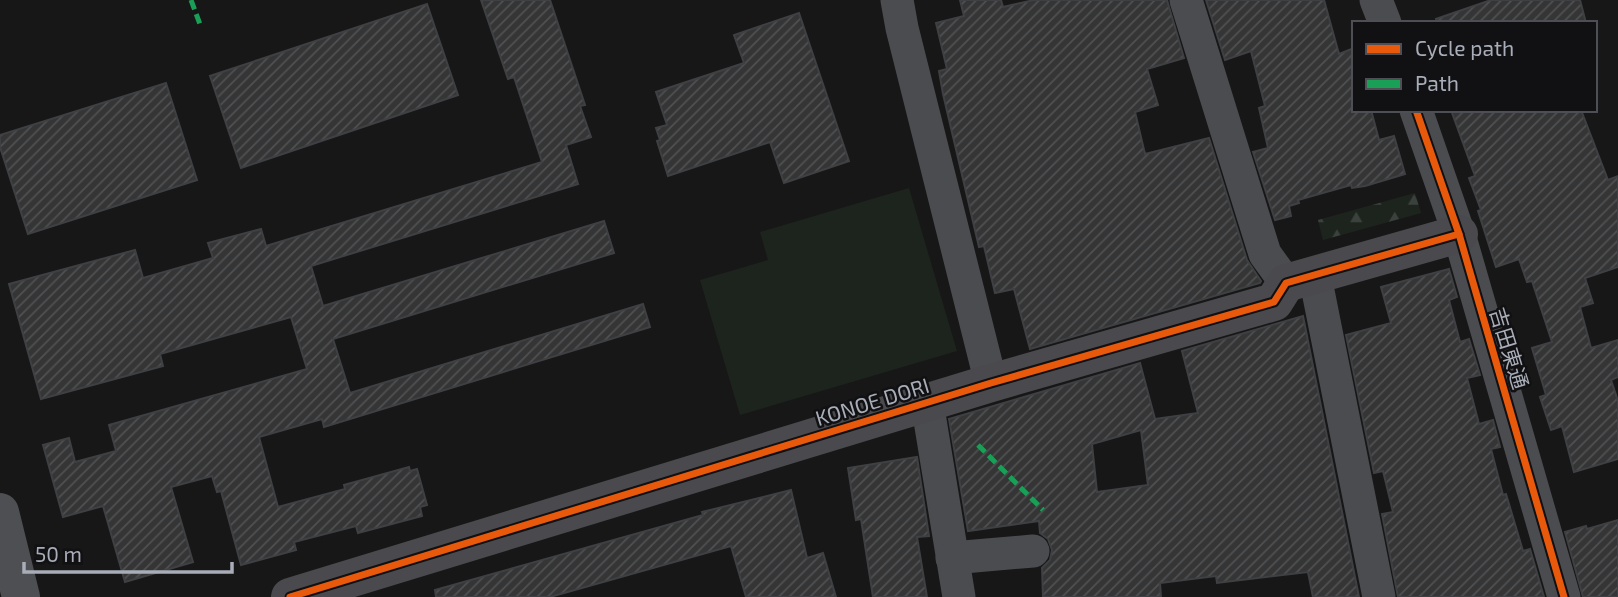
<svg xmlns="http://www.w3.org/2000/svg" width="1618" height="597" viewBox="0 0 1618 597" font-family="'Exo 2','Noto Sans JP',sans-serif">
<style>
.grass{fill:#1d241e}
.forest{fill:url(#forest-firs)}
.building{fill:url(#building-hatch);stroke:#3f4043;stroke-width:2;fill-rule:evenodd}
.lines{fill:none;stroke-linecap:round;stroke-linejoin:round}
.street{stroke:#4b4c50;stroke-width:33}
.secondary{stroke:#4a4a4e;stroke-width:38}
.primary{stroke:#4d4f52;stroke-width:38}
.quiet{stroke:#1a9f57;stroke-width:5;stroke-dasharray:10 5;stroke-linecap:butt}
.cycleway-casing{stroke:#111113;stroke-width:11}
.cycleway{stroke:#e8590c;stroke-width:7}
.labels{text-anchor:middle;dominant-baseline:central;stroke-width:5;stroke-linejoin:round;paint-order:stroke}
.street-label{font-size:21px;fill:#a8adb8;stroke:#111113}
</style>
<defs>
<pattern id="forest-firs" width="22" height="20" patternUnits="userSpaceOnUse" patternTransform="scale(1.75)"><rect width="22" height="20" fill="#1d241e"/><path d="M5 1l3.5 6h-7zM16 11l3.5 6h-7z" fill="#3b413d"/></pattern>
<pattern id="building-hatch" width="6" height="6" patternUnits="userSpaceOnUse" patternTransform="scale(1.75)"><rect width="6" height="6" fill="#353536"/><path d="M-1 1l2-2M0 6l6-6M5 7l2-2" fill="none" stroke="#4f5051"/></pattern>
</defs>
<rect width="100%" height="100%" fill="#171717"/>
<path class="grass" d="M909,188L957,351L740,415L700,280L768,260L760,232Z"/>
<path class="forest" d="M1415,193L1421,213L1323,240L1318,220Z"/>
<g class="building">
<path d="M481,0H550L585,105L580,106L591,137L566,145L578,184L311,266L323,306L604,221L614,253L333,339L350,393L643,304L650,327L324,427L322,419L259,437L278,507L345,489L344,485L409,467L410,471L417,469L427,505L420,507L422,516L358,533L356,526L294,542L296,550L241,565L221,491L217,492L212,476L171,487L193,562L125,582L103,506L63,517L43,445L69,438L75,462L116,451L109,425L307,369L291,317L160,354L163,366L41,399L9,284L135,250L143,278L213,258L208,243L261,229L266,246L542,162L514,77L508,79Z"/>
<path d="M960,0H1001L1003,7L1034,0H1167L1184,58L1147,69L1158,105L1135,112L1145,154L1209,138L1247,260L1261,281L1260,283L1030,349L1014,289L995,293L984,246L979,247L943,94L939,71L947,69L936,23L964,16Z"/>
<path d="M1206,0H1324L1339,54L1354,48V110H1371L1379,140L1394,136L1405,174L1365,186L1352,188L1351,185L1298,200L1299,203L1289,206L1291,216L1275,220L1253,152L1268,148L1259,108L1265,106L1251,51L1225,60Z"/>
<path d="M1491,0H1580L1586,23H1437L1436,19Z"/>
<path d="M427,4L458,95L241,168L210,76Z"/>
<path d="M799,13L849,161L784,183L770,142L668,176L657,141L660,140L656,128L667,125L656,92L744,63L734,35Z"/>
<path d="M166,83L197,180L28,234L0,147V135Z"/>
<path d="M1451,110H1581L1608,180L1618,176V267L1585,278L1593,303L1580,307L1591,348L1618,340V377L1611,380L1618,401V459L1574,472L1562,426L1551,430L1540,397L1546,395L1532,348L1552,342L1532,281L1527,282L1519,259L1496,267L1478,211L1481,210L1469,178L1475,176Z"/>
<path d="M1449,269L1457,297L1449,300L1460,342L1469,339L1480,375L1467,378L1479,424L1493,420L1500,447L1491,449L1503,495L1506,494L1523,551L1530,549L1544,597H1398L1382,514L1393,512L1383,471L1374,473L1346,335L1391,323L1381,287Z"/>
<path d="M1303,316L1359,597H1313L1308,572L1217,583L1216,576L1160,583L1161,597H1043L1042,568L1050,560L1052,550L1048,539L1040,533L1039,521L968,531L949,419L1140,363L1155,419L1198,413L1182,351ZM1141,430L1148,485L1097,492L1092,444Z"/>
<path d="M917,457L929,536L917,537L927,597H873L861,519L856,520L848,468Z"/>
<path d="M791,490L807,558L823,553L836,597H746L731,546L550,597H436L435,590L703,515L702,512Z"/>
<path d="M1618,520V597H1583L1565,532L1586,526L1587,529Z"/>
</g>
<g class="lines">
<g class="street">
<path d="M897,0L902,28L991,383"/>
<path d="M1186,0L1265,254L1286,283"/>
<path d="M1376,0L1385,23"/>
<path d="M1416,110L1459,234L1564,597"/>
<path d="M1315,276L1379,597"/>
<path d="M927,402L959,597"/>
<path d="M952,558L1033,551"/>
</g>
<path class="secondary" d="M290,597L991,383L1274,302L1286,283L1459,234"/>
<path class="primary" d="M0,512L21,597"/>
<g class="quiet">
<path d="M191,0L201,27"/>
<path d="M978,445L1043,510"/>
</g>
<defs>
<g id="cycleway">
<path d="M1416,110L1459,234L1564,597"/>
<path d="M290,597L991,383L1274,302L1286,283L1459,234"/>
</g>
</defs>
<use href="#cycleway" class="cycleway-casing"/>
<use href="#cycleway" class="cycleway"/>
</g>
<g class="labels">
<g class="street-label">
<text transform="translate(1510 348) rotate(73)">吉田東通</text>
<text transform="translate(872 401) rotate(-17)">KONOE DORI</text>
</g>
</g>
<rect x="1352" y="21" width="245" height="91" fill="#111113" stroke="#4d4f55" stroke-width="2"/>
<rect x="1366" y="44" width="35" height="10" fill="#e8590c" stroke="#4d4f55" stroke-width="2"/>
<text x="1415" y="56" font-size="21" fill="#a8adb8">Cycle path</text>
<rect x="1366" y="79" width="35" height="10" fill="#1a9f57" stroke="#4d4f55" stroke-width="2"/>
<text x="1415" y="91" font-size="21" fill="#a8adb8">Path</text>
<path d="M24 562v10h208v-10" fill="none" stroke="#a8adb8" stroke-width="3.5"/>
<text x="35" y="562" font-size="21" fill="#a8adb8" stroke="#111113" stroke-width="5" paint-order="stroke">50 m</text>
</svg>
